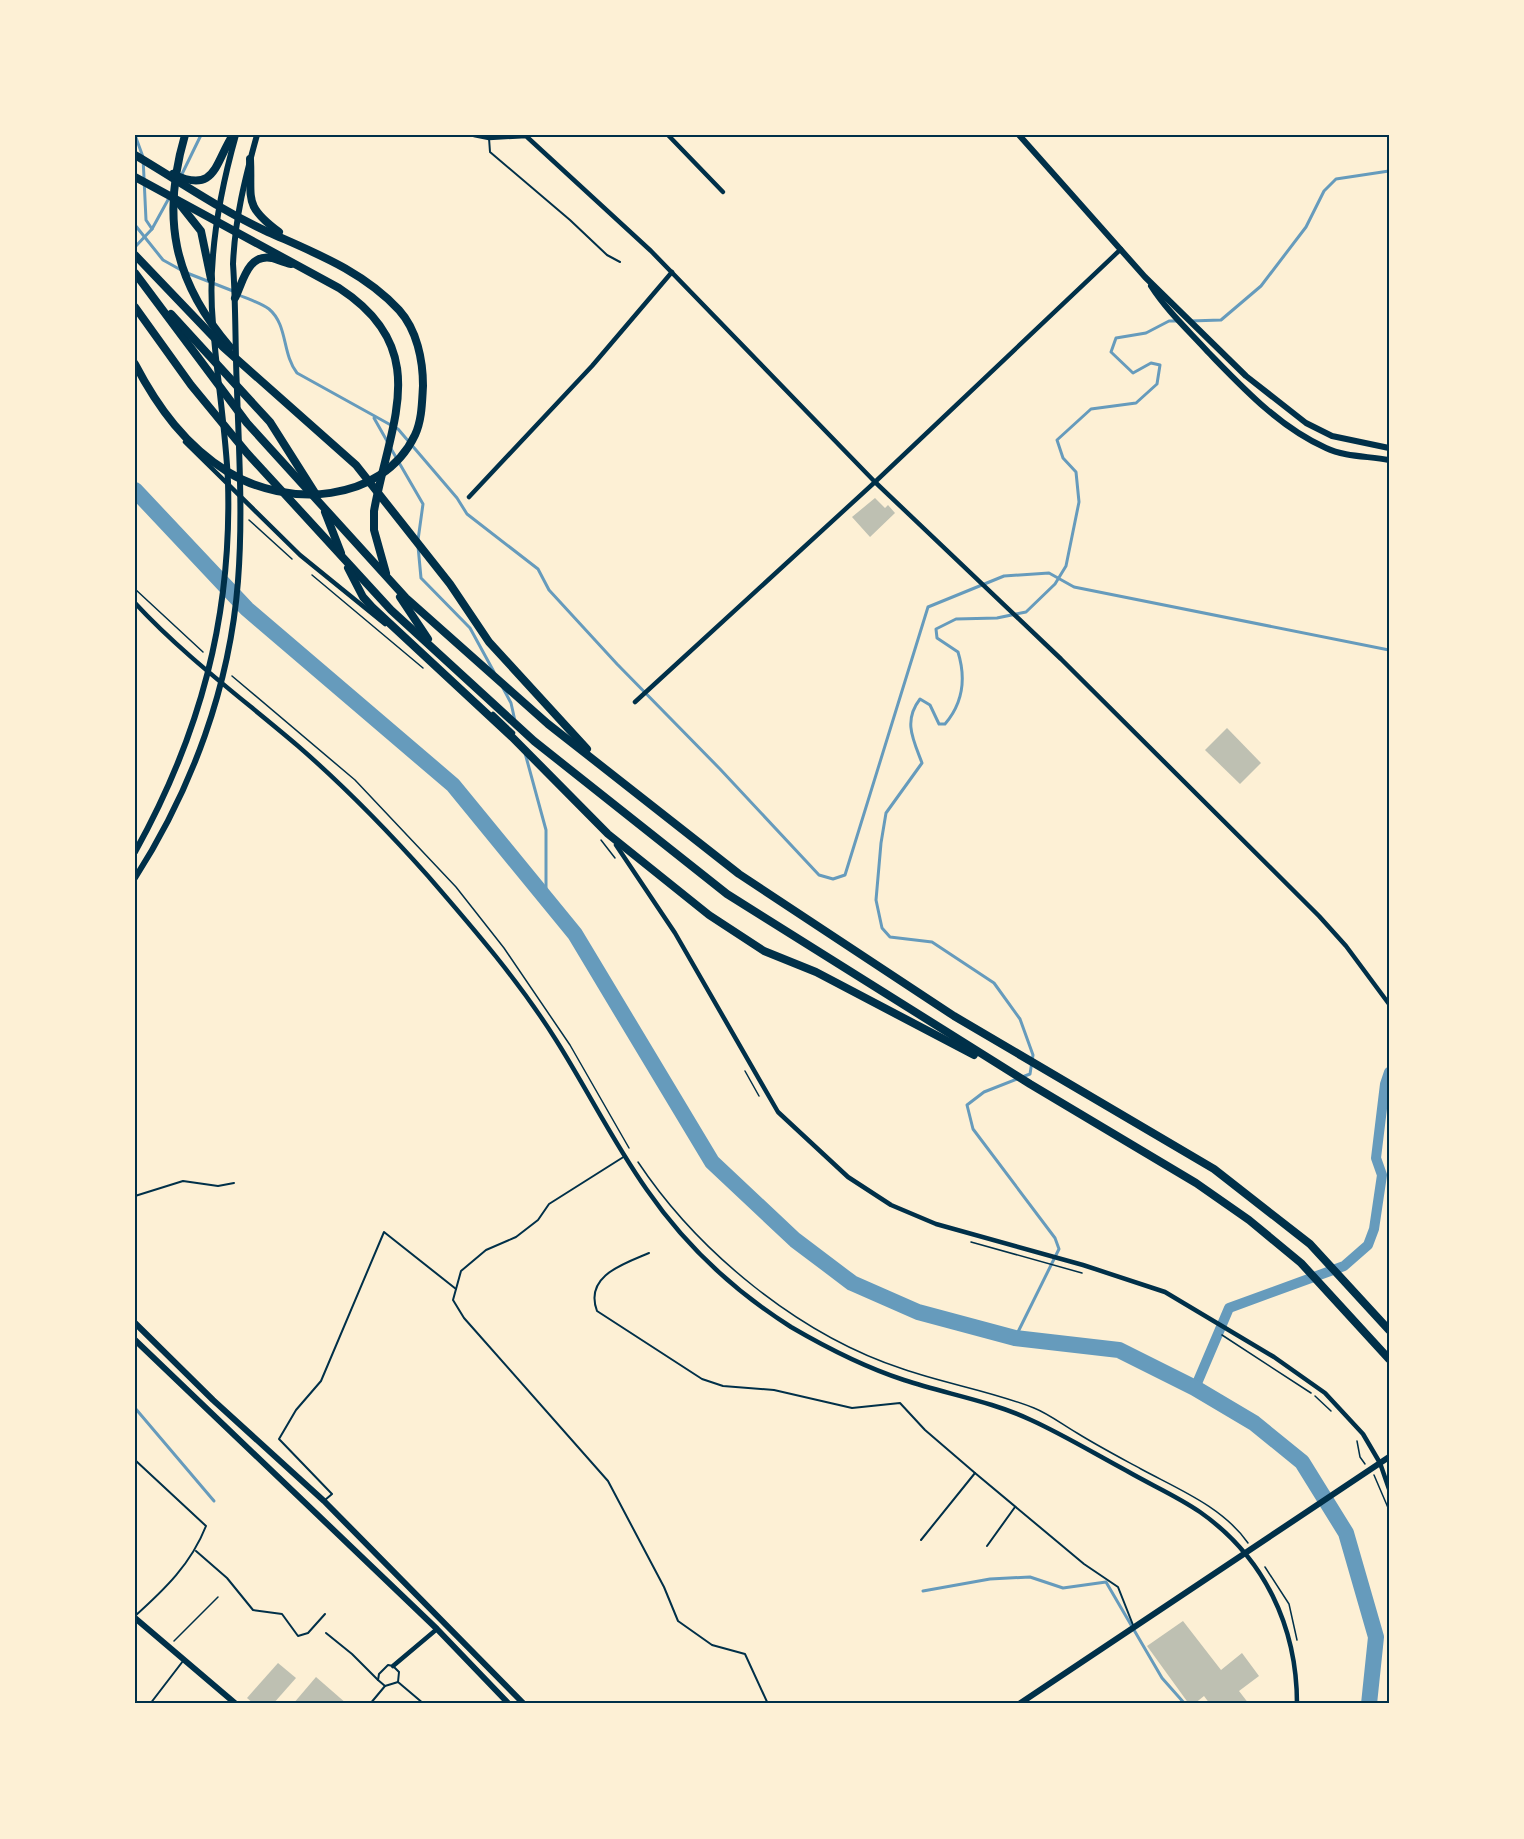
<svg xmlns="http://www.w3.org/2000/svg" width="1524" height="1839" viewBox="0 0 1524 1839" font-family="'DejaVu Sans',sans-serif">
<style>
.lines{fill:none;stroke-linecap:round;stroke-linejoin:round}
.stream{stroke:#669bbc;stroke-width:3}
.canal{stroke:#669bbc;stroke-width:10}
.river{stroke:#669bbc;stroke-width:16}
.building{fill:#bec0b2}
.path{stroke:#003049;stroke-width:1.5}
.service{stroke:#003049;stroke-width:2}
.minor{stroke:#003049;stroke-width:4.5}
.tertiary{stroke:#003049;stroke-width:6}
.motorway{stroke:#003049;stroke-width:8}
.neatline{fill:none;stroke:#003049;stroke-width:2}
</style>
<rect width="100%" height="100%" fill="#fdf0d5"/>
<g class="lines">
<g class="stream">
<path d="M135,135L143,157L146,220L152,229"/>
<path d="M181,176L201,135"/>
<path d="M135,225L163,260L181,270"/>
<path d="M135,247L152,229L169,198"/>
<path d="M187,273L233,291"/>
<path d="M239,295C248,299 261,303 269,309C288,325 282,354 297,373L398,429L457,498L467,514L538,569L549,590L617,664L720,769L819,875L833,879L845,875L928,607L1004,576L1049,573L1074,587L1389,650"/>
<path d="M1190,321L1221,320L1261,286L1306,227L1324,191L1336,179L1389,171"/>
<path d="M374,418L387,441"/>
<path d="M390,447L423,504L418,540"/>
<path d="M418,546L421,578L470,628L494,672"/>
<path d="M503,688L511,703L515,721"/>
<path d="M525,753L546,830V899"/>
<path d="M1015,1338L1059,1249L1055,1238L973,1129L967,1105L984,1092L1030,1074L1033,1055L1020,1019L994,983L932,942L890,937L882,928L876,900L881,843L886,813L922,763C913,739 903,721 920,699L930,705L939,724H945C963,703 966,678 958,652L937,638L936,629L956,619L997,618L1026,612L1055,584L1066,566L1079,502L1076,472L1063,458L1057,440L1091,409L1136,403L1157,384L1160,365L1151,363L1133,373L1111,352L1116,338L1146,333L1169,321H1178"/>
<path d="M135,1408L214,1501"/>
<path d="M923,1591L990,1579L1030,1577L1063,1588L1106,1582L1162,1678L1185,1704"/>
</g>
<path class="canal" d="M1195,1388L1229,1308L1344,1266L1368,1245L1374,1229L1382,1175L1376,1158L1385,1084L1389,1072"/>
<path class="river" d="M135,490L247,609L453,785L575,934L712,1162L795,1240L852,1283L918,1312L1015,1338L1119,1350L1195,1388L1254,1423L1302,1462L1346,1533L1376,1637L1369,1704"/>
</g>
<g class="building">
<path d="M875,498L885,508L888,505L895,513L870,537L852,517Z"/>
<path d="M1227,728L1261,763L1240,784L1205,750Z"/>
<path d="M1183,1621L1221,1670L1242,1653L1259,1676L1239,1691L1249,1704H1210L1204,1696L1194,1704H1189L1147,1646Z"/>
<path d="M278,1663L296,1678L273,1704H254L247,1698Z"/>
<path d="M316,1677L347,1704H293Z"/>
</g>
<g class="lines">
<g class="path">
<path d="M249,520L292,559"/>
<path d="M312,575L423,668"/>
<path d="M135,589L203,652"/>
<path d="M232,676L355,780L456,887L504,948L570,1045L629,1148"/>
<path d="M601,840L615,858"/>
<path d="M745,1071L759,1096"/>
<path d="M638,1162C698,1252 799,1335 903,1369C946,1384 991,1391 1034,1408C1049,1414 1063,1425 1077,1433C1098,1446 1119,1457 1141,1469C1178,1489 1223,1507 1248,1543"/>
<path d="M971,1242L1082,1273"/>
<path d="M1222,1335L1311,1393"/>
<path d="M1315,1396L1331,1411"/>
<path d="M1357,1441L1360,1457L1365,1464"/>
<path d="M1374,1475L1389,1510"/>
<path d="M1265,1567L1289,1604L1297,1640"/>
<path d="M174,1641L218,1597"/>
</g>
<g class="service">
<path d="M489,138L490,152L570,220L607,255L620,262"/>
<path d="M625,1156L549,1204L538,1220L516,1237L486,1250L461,1271L453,1300L464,1318L608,1481L664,1587L678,1621L712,1645L745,1654L768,1704"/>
<path d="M135,1196L183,1181L218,1186L234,1183"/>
<path d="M649,1253C623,1264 584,1276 597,1311L702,1379L723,1386L774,1390L852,1408L900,1403L925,1430L975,1473L1084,1564L1118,1587L1133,1625"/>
<path d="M135,1460L206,1526C191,1564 165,1589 135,1616"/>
<path d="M325,1500L332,1494L279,1439L296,1410L321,1381L384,1232L456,1289"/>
<path d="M921,1540L975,1473"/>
<path d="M987,1546L1015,1507"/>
<path d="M196,1551L227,1578L253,1610L282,1614L298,1636L308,1633L325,1614"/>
<path d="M326,1633L352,1654L378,1680"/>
<path d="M385,1686L378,1680L379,1674L388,1665L393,1666L399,1672L398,1682"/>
<path d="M385,1686L398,1682L424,1704"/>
<path d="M150,1704L183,1661"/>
<path d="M370,1704L385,1686"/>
</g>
<g class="minor">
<path d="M474,135L489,138L526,136L651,251L875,482L1061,659L1319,916L1346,946L1389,1004"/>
<path d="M668,135L723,192"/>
<path d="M185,442L300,555L385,624"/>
<path d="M469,497L592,366L672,272"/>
<path d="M135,603C184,656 243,699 298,746C344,786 387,830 428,876C473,928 519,981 556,1040C587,1089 613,1142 647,1190C685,1245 734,1291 791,1327C827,1348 864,1367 904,1380C946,1394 991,1401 1031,1420C1064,1435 1095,1454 1127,1471C1151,1485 1177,1496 1200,1512C1264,1557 1297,1626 1297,1704"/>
<path d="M635,702L875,482L1121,249"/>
<path d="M493,714L513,733"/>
<path d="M616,845L675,933L778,1112L848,1177L891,1205L936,1224L1083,1265L1165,1292L1274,1357L1325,1393L1363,1434L1380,1463L1389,1489"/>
<path d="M393,1666L437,1629"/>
</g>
<g class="tertiary">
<path d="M1019,135L1145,277L1246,376L1306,423L1332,436L1389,448"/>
<path d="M1151,286C1167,311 1188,330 1208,352C1243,388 1279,427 1326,448C1345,457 1368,456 1389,460"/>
<path d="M213,324C207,261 219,195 236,135"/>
<path d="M135,852C200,735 232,617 228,482C226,434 218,385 214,337"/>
<path d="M135,878C192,789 230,686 238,581C243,517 239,454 237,390C235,348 236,306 233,264C235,218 245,178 257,135"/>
<path d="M135,1323L213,1400L324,1501L524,1704"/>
<path d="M135,1340L437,1629L509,1704"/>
<path d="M135,1618L236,1704"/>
<path d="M1019,1704L1389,1457"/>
</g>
<g class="motorway">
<path d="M185,135C161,217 173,281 230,347"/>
<path d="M135,155C179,181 222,211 268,232C315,253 363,271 399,310C417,330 423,360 423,386C422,402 422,420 415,435C382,504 286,508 228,472C186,446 158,408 135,364"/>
<path d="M250,159C252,200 243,205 279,232"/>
<path d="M173,174C216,195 215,162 233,135"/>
<path d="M135,177L339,288C434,350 390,422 374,511V530L386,573"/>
<path d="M178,202L201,231L211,279"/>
<path d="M135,255L223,347L356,465L450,584L489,642L587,749"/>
<path d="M135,273L247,423L406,598L548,724L739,874L954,1016L1214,1169L1310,1244L1389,1330"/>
<path d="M235,298C243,282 248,253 272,258C279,260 284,263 291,264"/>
<path d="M135,307L191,385L247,453L391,610L534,741L727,894L1030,1084L1196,1183L1249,1220L1301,1263L1389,1359"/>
<path d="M171,314L270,422L315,493"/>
<path d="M325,512L341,553"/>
<path d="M348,568L363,597L372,607L512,737L608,834L709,915L764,951L816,972L974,1055"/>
<path d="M400,597L428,639"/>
</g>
</g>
<rect width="1524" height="1839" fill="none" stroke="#fdf0d5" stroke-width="273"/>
<rect x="136" y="136" width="1252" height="1566" class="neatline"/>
</svg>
